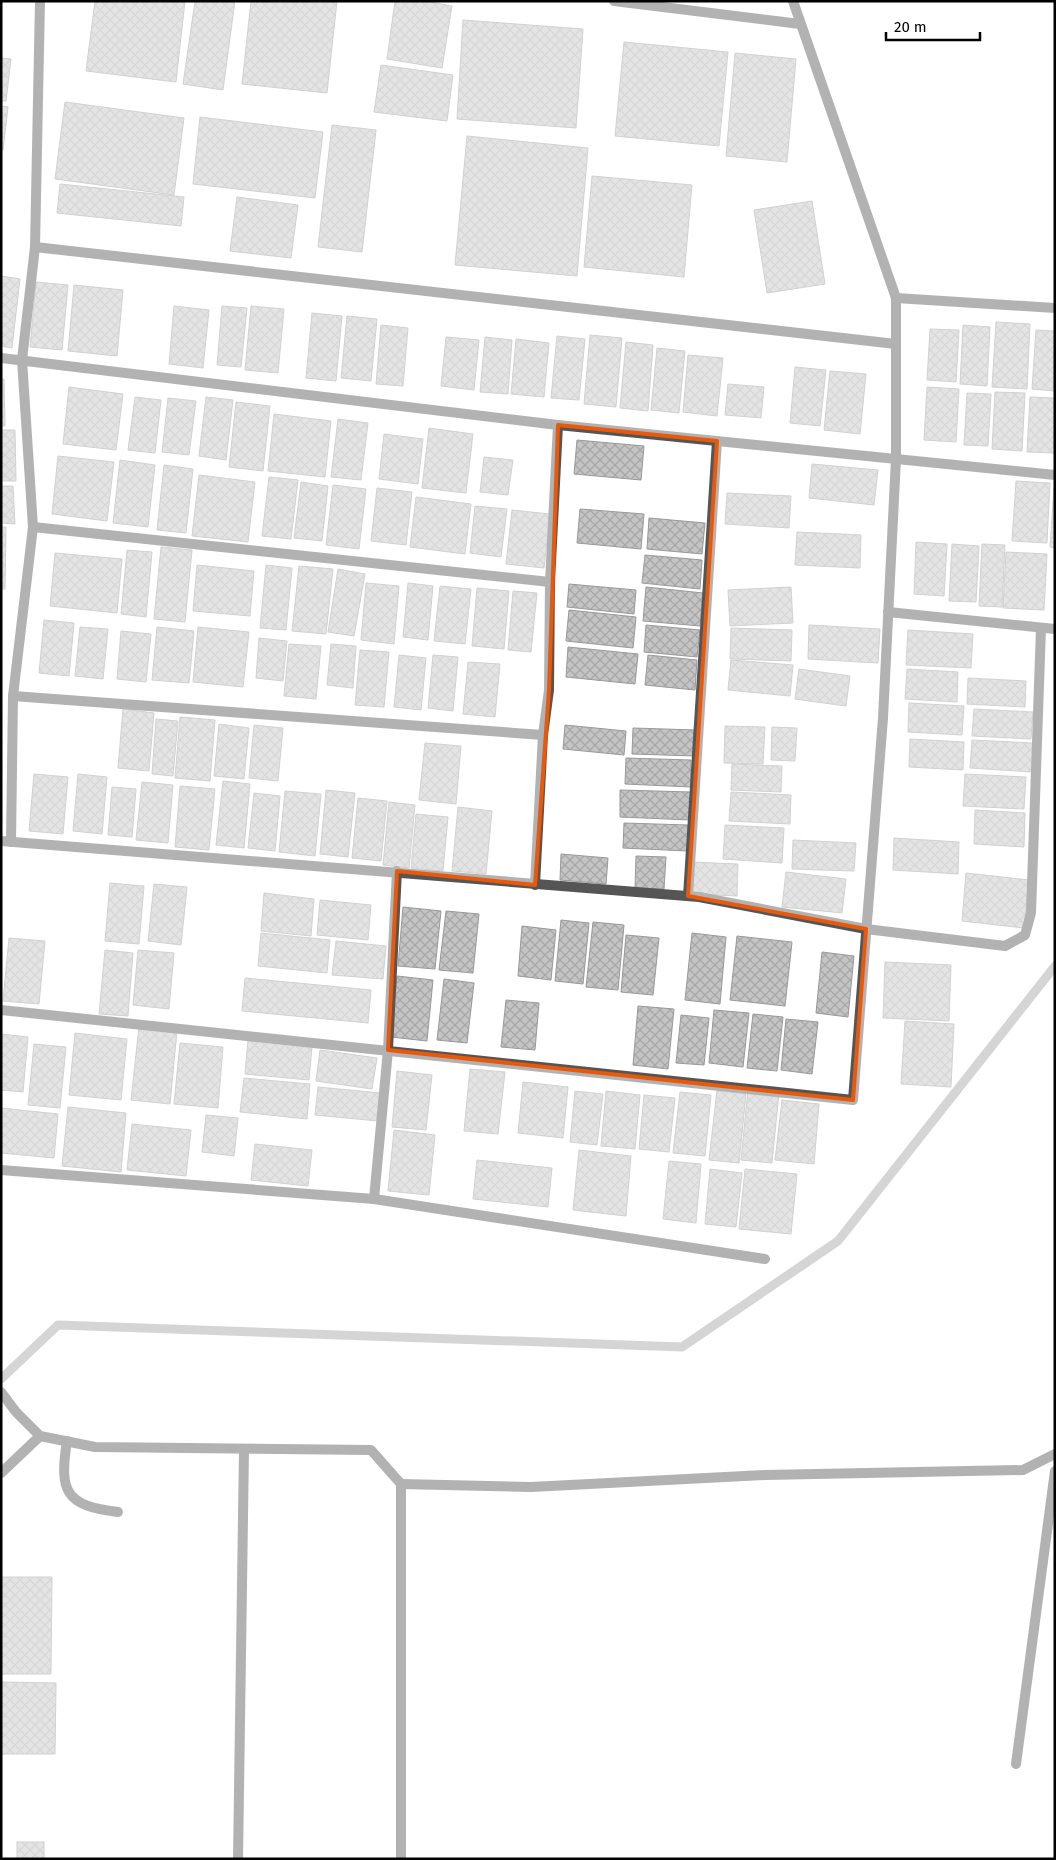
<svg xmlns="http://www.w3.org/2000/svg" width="1056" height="1860" viewBox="0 0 1056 1860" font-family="'Fira Sans',sans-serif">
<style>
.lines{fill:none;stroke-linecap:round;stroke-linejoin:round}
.stream{stroke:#a3a3a3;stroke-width:9}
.building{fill:url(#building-cross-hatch);stroke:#999}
.service{stroke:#555;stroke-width:10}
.minor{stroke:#555;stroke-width:10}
.marked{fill:none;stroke:#e8590c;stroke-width:4;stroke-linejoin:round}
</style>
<defs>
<pattern id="building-cross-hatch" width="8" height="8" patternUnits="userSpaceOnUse" patternTransform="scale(1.25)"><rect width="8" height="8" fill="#c4c4c4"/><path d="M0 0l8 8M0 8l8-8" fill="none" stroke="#a7a7a7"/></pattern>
</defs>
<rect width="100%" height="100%" fill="#fff"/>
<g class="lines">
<path class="stream" d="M1,1379L58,1325L682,1347L838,1241L1055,966"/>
</g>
<g class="building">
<path d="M95,1H185L176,82L86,71Z"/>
<path d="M195,1H235L223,90L183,84Z"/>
<path d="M251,1H337L327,93L242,84Z"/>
<path d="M395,1H425L452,6L442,68L387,59Z"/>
<path d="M463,20L583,29L576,128L457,119Z"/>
<path d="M624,42L728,52L719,146L615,136Z"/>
<path d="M735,53L796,59L787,162L726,156Z"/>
<path d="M1,58L11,59L6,101H1Z"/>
<path d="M381,65L453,75L447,121L374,112Z"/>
<path d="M65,102L184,118L174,195L55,179Z"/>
<path d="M1,106L8,107L3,150H1Z"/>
<path d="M200,117L323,132L315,198L193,184Z"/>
<path d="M332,125L376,130L362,252L318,247Z"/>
<path d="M467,136L588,148L577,276L455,265Z"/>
<path d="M592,176L692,185L684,277L584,267Z"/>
<path d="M60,184L184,197L181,226L57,213Z"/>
<path d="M237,197L298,205L291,258L230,251Z"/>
<path d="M812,201L825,284L767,293L754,210Z"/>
<path d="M1,276L20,279L12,348L1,346Z"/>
<path d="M36,282L68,285L62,350L30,347Z"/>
<path d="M74,285L123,290L117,356L68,351Z"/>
<path d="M174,306L209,310L203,368L169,364Z"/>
<path d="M222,306L247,308L241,367L217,365Z"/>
<path d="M251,306L284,309L278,373L245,370Z"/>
<path d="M312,313L342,316L336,381L306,378Z"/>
<path d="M347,316L377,319L371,381L341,378Z"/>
<path d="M996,322L1030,324L1027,389L992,387Z"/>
<path d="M381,325L408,328L403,386L376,384Z"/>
<path d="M963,325L990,327L987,386L960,384Z"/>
<path d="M930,329L959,330L956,382L927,380Z"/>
<path d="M1036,330L1055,331L1054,391L1032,389Z"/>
<path d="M590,335L622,338L616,407L584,404Z"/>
<path d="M557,336L585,339L579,400L551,398Z"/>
<path d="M446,337L479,340L474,390L441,386Z"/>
<path d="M485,337L512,340L508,394L480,392Z"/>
<path d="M516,339L549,343L544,397L511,394Z"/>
<path d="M626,342L653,345L648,411L620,408Z"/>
<path d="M657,348L685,351L679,413L651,410Z"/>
<path d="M688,355L723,358L717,416L683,412Z"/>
<path d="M795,367L826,370L820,426L790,423Z"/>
<path d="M830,371L866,374L860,434L824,430Z"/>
<path d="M1,379H4L5,426H1Z"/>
<path d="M728,384L764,387L761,418L725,415Z"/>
<path d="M69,387L123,394L116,450L63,444Z"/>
<path d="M927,387L959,389L956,442L924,440Z"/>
<path d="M995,392L1025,393L1022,451L992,449Z"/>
<path d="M967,393L991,394L988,446L964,445Z"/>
<path d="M135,397L161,400L155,453L128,450Z"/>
<path d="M206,397L233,400L226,460L199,456Z"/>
<path d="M1030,397L1055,398V453L1027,452Z"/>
<path d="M168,398L196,401L189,455L162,452Z"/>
<path d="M236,402L270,406L263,471L229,467Z"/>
<path d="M274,414L331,421L325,477L268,471Z"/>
<path d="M338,419L368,423L361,480L331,477Z"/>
<path d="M429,428L473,434L466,493L422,488Z"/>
<path d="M1,430H15L16,481H1Z"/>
<path d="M384,434L423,439L418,484L379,479Z"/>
<path d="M577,440L644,446L641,480L574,474Z"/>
<path d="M58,456L114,462L107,521L52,514Z"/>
<path d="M484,457L513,460L508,495L480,492Z"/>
<path d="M120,460L155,465L148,527L113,523Z"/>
<path d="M812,464L878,470L874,505L809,498Z"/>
<path d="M164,465L193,469L186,533L157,530Z"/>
<path d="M199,475L255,482L248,542L192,536Z"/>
<path d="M269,477L298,480L291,539L262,536Z"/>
<path d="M1016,481L1050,483L1047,543L1012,541Z"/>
<path d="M301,482L328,486L322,541L294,538Z"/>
<path d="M333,485L366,489L359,549L326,545Z"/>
<path d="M1,486H13L15,524L1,523Z"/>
<path d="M377,488L412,492L406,545L371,541Z"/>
<path d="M1054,488H1055V548L1050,547Z"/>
<path d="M727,493L791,496L789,528L725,524Z"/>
<path d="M416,497L471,504L465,554L410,547Z"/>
<path d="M475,506L507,509L501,557L470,553Z"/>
<path d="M580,509L644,514L641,549L577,543Z"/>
<path d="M512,510L550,514L544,568L506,564Z"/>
<path d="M649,518L705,523L702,554L647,549Z"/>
<path d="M1,527H6L5,589H1Z"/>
<path d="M797,532L861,535L860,568L795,565Z"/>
<path d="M916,542L947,544L944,596L914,594Z"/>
<path d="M952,544L979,546L976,602L949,601Z"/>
<path d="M982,544L1005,545L1002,607L979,606Z"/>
<path d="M161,547L192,550L185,622L154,619Z"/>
<path d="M127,550L152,552L146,617L121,614Z"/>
<path d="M1006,552L1047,554L1044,610L1003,608Z"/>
<path d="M55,553L122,559L117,613L50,606Z"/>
<path d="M645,555L702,560L700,589L642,583Z"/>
<path d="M197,565L254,571L250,616L193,611Z"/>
<path d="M266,565L292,568L286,630L260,628Z"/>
<path d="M299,566L333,569L326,634L292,631Z"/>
<path d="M338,569L365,574L354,636L328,632Z"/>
<path d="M366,583L399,586L394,644L361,640Z"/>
<path d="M408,583L433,586L428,640L403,637Z"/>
<path d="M569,584L636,590L634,614L567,607Z"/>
<path d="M440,586L471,589L465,644L434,641Z"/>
<path d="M646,587L703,593L700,626L643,621Z"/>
<path d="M791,587L793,623L730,626L728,590Z"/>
<path d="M477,588L509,591L504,649L472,646Z"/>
<path d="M513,591L537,593L531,652L508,650Z"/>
<path d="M569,610L636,617L633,648L566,641Z"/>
<path d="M44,620L74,623L69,676L39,673Z"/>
<path d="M646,625L700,630L697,657L644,652Z"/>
<path d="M809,625L880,629L878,663L808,659Z"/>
<path d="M80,627L108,629L103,679L75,676Z"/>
<path d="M157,627L194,631L189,683L152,680Z"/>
<path d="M198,627L249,632L243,687L193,682Z"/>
<path d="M731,628L792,630L791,661L730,659Z"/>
<path d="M908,630L973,634L971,668L906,665Z"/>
<path d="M121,631L151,634L146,682L117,679Z"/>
<path d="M259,638L287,641L283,681L256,678Z"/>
<path d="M289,644L321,646L316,699L284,696Z"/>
<path d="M331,644L356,646L353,688L327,685Z"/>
<path d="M568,647L638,654L635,684L566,677Z"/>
<path d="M360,650L389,652L384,707L355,705Z"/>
<path d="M399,655L426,658L421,710L394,707Z"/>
<path d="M433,655L458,657L453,711L428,708Z"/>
<path d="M648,655L697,660L695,690L645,685Z"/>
<path d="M731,660L793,665L790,696L728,690Z"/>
<path d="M468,662L500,664L495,717L463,714Z"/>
<path d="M799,669L850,676L846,706L795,699Z"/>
<path d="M907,669L958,672L957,702L905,699Z"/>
<path d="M968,678L1026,681L1025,707L967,704Z"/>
<path d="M909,703L964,706L962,735L908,732Z"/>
<path d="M123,709L154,713L149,771L118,768Z"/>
<path d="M974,709L1033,712L1031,739L972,736Z"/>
<path d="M180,717L215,720L210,781L175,778Z"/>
<path d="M156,719L178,721L173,776L152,774Z"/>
<path d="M219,724L249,728L244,779L214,776Z"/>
<path d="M254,725L283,728L278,781L249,778Z"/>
<path d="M565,725L626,731L624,755L563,749Z"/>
<path d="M725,726L765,727L763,764L724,763Z"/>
<path d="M772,727L797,728L795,761L771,760Z"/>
<path d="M633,728L696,730L695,756L632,754Z"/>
<path d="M910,739L964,742L963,770L909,767Z"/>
<path d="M972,740L1033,743L1032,772L970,768Z"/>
<path d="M425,743L461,746L456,804L419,800Z"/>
<path d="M626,758L691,760V787L625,784Z"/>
<path d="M732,764L782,766L781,792L731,790Z"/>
<path d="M34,774L68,777L63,834L29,831Z"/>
<path d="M78,774L107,777L102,834L73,831Z"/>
<path d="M965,774L1026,777L1024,809L963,806Z"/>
<path d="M223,781L250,784L244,848L216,845Z"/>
<path d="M142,782L173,785L168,843L136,840Z"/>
<path d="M180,786L215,789L209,850L175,847Z"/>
<path d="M112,787L136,789L132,837L108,835Z"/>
<path d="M326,790L355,793L348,857L320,854Z"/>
<path d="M620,790L691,792L690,820L620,817Z"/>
<path d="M285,791L321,794L315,856L279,852Z"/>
<path d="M731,792L791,795L790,824L729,821Z"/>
<path d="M254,793L280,796L275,851L248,848Z"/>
<path d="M358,798L387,801L381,861L352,858Z"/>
<path d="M389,802L415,805L409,868L383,865Z"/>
<path d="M458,807L492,811L486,874L452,871Z"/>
<path d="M975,810L1025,813L1024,847L974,844Z"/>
<path d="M416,814L448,817L443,871L411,868Z"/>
<path d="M624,823L688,825L687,851L623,848Z"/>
<path d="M725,825L784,828L782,863L723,859Z"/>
<path d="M894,838L959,842L958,874L893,870Z"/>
<path d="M793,840L856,843L854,871L792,869Z"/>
<path d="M561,854L608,858L606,884L560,880Z"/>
<path d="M636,856L666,857L664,889L635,888Z"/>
<path d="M692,862L738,864L737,896L691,894Z"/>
<path d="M786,872L846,879L842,913L782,907Z"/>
<path d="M966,873L1029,880L1024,928L962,921Z"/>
<path d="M110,883L144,886L139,944L105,941Z"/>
<path d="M154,884L187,887L181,945L148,941Z"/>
<path d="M264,893L314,899L311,936L261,931Z"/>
<path d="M320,900L371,905L368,940L317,935Z"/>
<path d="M403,907L441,911L435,969L398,966Z"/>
<path d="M446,911L479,914L473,973L439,970Z"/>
<path d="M561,920L589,923L583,984L555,981Z"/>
<path d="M593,922L624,925L618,990L586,987Z"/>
<path d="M522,926L556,930L551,980L518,976Z"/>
<path d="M261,933L330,940L327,973L258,966Z"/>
<path d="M692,933L726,937L720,1004L685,1000Z"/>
<path d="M626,935L659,938L653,995L621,992Z"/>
<path d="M737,936L792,942L785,1006L730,1000Z"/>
<path d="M9,938L45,941L39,1004L3,1001Z"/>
<path d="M336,941L386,946L383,979L332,975Z"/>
<path d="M105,950L133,953L128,1016L99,1014Z"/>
<path d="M138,950L174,953L169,1009L133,1005Z"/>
<path d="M822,952L854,956L848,1017L816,1013Z"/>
<path d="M885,962L951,965L949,1021L883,1018Z"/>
<path d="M397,976L433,980L427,1041L391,1037Z"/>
<path d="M245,978L371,990L368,1023L242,1011Z"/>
<path d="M444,979L474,983L467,1043L437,1040Z"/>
<path d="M506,1000L539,1003L535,1050L501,1047Z"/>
<path d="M638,1006L674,1009L668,1069L633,1065Z"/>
<path d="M714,1010L749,1013L743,1067L709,1063Z"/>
<path d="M753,1014L783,1017L777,1071L747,1068Z"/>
<path d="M681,1015L709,1018L704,1065L676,1063Z"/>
<path d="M786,1019L818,1022L812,1074L781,1070Z"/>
<path d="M905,1021L954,1024L951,1087L901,1084Z"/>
<path d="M139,1027L177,1031L170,1104L131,1100Z"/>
<path d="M75,1033L127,1039L121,1100L69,1095Z"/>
<path d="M1,1034L28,1037L23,1092L1,1090Z"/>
<path d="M248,1040L312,1047L309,1080L245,1074Z"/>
<path d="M180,1043L223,1047L218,1108L174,1104Z"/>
<path d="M34,1044L66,1047L60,1108L28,1105Z"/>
<path d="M320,1050L377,1058L372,1089L316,1081Z"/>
<path d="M470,1069L505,1072L498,1134L464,1131Z"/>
<path d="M397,1071L432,1075L426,1130L392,1127Z"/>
<path d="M244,1078L310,1084L307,1119L240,1112Z"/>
<path d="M523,1082L568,1087L563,1138L518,1133Z"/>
<path d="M318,1087L381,1093L378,1121L315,1115Z"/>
<path d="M717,1090L746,1094L739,1163L709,1160Z"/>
<path d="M748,1090L779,1093L772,1163L741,1160Z"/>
<path d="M575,1091L603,1094L597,1145L570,1142Z"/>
<path d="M606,1091L640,1095L635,1149L601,1146Z"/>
<path d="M680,1092L711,1095L705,1156L673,1153Z"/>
<path d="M644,1095L675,1098L669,1152L639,1149Z"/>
<path d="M782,1100L819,1104L814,1164L775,1160Z"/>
<path d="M68,1107L126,1113L121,1172L62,1166Z"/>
<path d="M1,1108L58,1114L54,1158L1,1153Z"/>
<path d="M206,1115L238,1118L234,1156L202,1152Z"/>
<path d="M132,1124L191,1130L186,1176L127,1170Z"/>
<path d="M394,1130L435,1135L429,1195L388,1191Z"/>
<path d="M255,1144L312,1150L308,1186L251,1180Z"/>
<path d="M579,1150L631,1156L626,1216L573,1210Z"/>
<path d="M477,1160L552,1168L548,1207L473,1199Z"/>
<path d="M669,1161L701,1164L696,1223L663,1219Z"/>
<path d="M710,1169L742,1173L736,1227L705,1224Z"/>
<path d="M745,1169L797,1174L791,1234L739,1229Z"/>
<path d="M1,1577H52L51,1674H1Z"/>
<path d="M1,1682L56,1683L55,1754H1Z"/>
<rect x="17" y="1842" width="27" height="17"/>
</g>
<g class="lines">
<g class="service">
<path d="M67,1441C59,1491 65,1506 118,1512"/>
<path d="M1,1473L40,1436"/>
<path d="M238,1859L244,1449"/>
</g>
<g class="minor">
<path d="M614,1L800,24"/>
<path d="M35,247L896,344"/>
<path d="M896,298L1055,308"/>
<path d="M1,358L558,425L1055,475"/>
<path d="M33,527L550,582"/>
<path d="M888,612L1055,629"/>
<path d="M13,696L543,735"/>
<path d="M1,841L699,897L866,929L1005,946L1025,935L1031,913L1041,628"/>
<path d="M11,842L13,696L33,527L22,360L35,247L40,1"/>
<path d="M535,885L543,735L549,690L550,582L558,425"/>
<path d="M688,896L717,441"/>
<path d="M1,1010L853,1100L883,718L896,459V298L793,1"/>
<path d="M1,1170L374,1199L765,1259"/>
<path d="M374,1199L388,1050L397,871"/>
<path d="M1,1392L16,1412L40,1436L95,1447L371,1450L401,1484V1859"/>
<path d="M401,1484L531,1487L765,1475L1023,1470L1055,1454"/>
<path d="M1016,1764L1055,1471"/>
</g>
</g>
<path d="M0 0H1056V1860H0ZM558,425L717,441L688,896L866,929L853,1100L388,1050L397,871L535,885L549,690Z" fill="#fff" fill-opacity=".55" fill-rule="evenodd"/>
<path class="marked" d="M558,425L717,441L688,896L866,929L853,1100L388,1050L397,871L535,885L549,690Z"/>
<rect width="1056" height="1860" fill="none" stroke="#000000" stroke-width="5"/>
<path d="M886 32v8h94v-8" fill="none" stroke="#000000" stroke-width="2.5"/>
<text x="894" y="32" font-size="15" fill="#000000" stroke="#ffffff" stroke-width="4" paint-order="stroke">20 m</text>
</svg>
